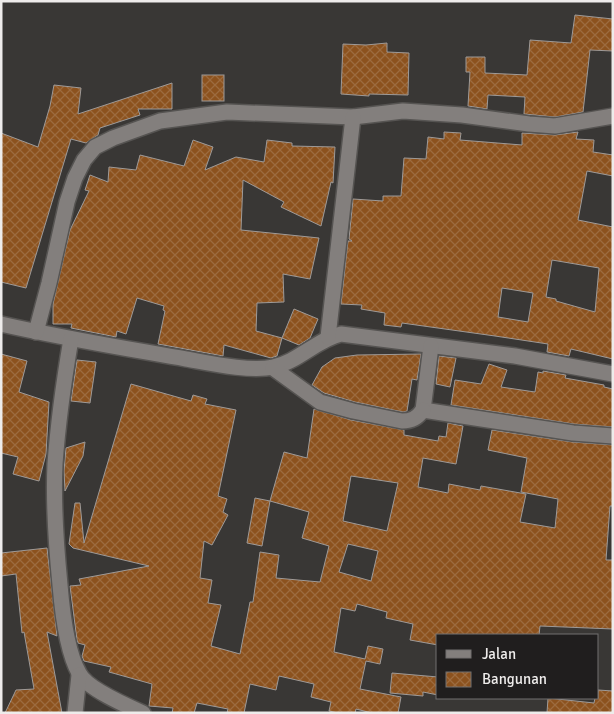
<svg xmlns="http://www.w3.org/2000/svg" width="614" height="714" viewBox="0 0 614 714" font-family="Signika,sans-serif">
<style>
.building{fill:url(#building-cross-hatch);stroke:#9e9a98;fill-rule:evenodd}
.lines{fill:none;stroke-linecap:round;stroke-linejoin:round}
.minor-casing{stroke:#565452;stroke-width:18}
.minor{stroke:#837f7d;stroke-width:15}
</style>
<defs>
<pattern id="building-cross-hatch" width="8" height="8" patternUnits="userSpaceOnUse" patternTransform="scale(1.25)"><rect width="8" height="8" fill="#8c521e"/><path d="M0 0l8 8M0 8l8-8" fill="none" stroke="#9c6b3f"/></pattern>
</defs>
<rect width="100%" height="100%" fill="#393735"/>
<g class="building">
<path d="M575,15L613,19V51L590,50L583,112L555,117L524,114L525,97L488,95L487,109L468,106L470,72H466V57H485V73L527,75L530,40L571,43Z"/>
<path d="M387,43V52L409,53L408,95L369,94V96L341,94L343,44L366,45Z"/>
<rect x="202" y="75" width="22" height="26"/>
<path d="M172,83V109H138L140,115L100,128L98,135L86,143L71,139L26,288L1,282V133L38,147L50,106L54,85L81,88L78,114Z"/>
<path d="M444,132L461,133L460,140L522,145V133L555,135L578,132L576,139L594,140L593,152L613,155V176L587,171L578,220L613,227V359L571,349L569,356L547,352L548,344L495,336L402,323L401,327L384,325L385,313L361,309L362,305L341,304L348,241H352L349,239L353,199L383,201V196H401L404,158L426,159L428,137L444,139ZM552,260L599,268L595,312L556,301V299L546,297ZM502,288L533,293L528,322L498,317Z"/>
<path d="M193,140L213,147L205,170L236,157L264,162L267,140L292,143V146L335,147L333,183L331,182L321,226L281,207L284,202L243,180L241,230L319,238L310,279L283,274L284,302L257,303L256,331L282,338L277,356L271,358L224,345L223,356L158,344L165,311L163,310L164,306L137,298L126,334L117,331L116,337L71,328L72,324H53V304L70,230L89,191L85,190L90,175L108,182L109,167L136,170L140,155L184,166Z"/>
<path d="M294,309L318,319L310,338L299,345L282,338Z"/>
<path d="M1,354L27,361L19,392L49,402L46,454L39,481L13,474L18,457L1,453Z"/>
<path d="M421,354L417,380L412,379L407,411L403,412L355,402L324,393L312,385L322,367L335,358L357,355Z"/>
<path d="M439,356L456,358L450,387L436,384Z"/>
<path d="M77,360L96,362L90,403L71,401Z"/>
<path d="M489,364L507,370L501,387L535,392L538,372L543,373V371L566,375L565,378L604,385V387L613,389V427L574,424L451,405L455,380L481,384Z"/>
<path d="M131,384L191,401L193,395L207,399L205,404L236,410L218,496L227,499L223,512L228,515L212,545L204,541L200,578L212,580L208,603L221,605L211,646L240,654L250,602H253L260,552L279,555L276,578L320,582L329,546L302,538L309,512L270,501L284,452L307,458L314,409L351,420L404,430V435L438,441L439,436L446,437L448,423L463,426L456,464L423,458L418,487L448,493L449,484L480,490L481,486L526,494L520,522L555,528L558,499L521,492L527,458L488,450L492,430L572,442L613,445V506H610L606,560H613V629L540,626L539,635H438V645L410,640L413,624L386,618L387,612L357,604L355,611L341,608L334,652L365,659L368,646L383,649L380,664L366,661L360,689L401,697L398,713H372L356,709L355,713H338L329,711L331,702L311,697L314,684L279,676L276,690L250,684L244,713H227L228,709L197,703L194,713H172L173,708L149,706L152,684L109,672L111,667L84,661L82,656L85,645L78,643L77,640L70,586L81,585L79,579L149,566L73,548L69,544L75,503H80L84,543ZM351,476L398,483L387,531L343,521ZM348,544L378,551L371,581L339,572Z"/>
<path d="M85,442L83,456L65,491L64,471L66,448Z"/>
<path d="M255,498L270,501L262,546L247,543Z"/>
<path d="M47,548L57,636L47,632L62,713H5L16,690L34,689L24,632L22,633L16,574L1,576V553Z"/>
<path d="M392,673L438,677V695L423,692V696L390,693Z"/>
<path d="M598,690L613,691V713H547L548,698L594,703L595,698H598Z"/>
</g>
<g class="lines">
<defs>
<g id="minor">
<path d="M1,324C62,338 124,348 186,359C209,363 250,372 273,367C298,362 316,340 341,334L515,356L613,374"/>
<path d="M36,332L49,283L67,202L75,178L84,160L95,147L113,138L160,121L227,112L353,117L403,111L462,115L529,124L555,126L613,116"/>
<path d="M328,337L353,117"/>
<path d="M71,339C64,380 58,422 55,464C53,504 56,544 60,585C62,609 67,652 79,673C86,688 127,706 143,713"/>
<path d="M431,346L423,410L573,433L613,436"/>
<path d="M273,368L320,402L353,411L402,421C412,421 417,418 423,410"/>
<path d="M75,713L79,675"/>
</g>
</defs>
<use href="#minor" class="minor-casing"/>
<use href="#minor" class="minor"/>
</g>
<rect width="614" height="714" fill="none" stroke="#eeeceb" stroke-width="5"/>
<rect x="436" y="634" width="162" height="65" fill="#201e1e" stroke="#727070"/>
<rect x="446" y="650" width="25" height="8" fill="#837f7d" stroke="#727070"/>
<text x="482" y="659" font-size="15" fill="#eeeceb">Jalan</text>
<rect x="446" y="672" width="25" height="15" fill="url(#building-cross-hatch)" stroke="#727070"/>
<text x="482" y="684" font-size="15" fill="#eeeceb">Bangunan</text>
</svg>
